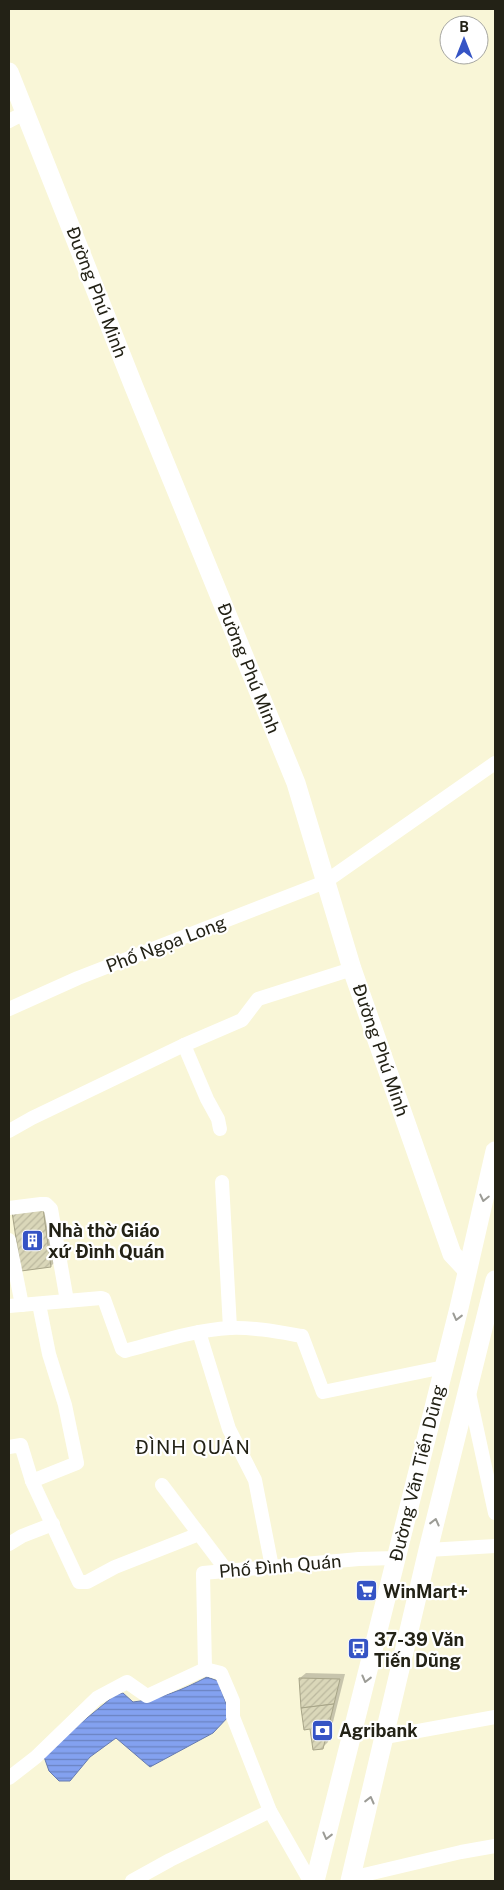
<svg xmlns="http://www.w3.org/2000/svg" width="504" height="1890" viewBox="0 0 504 1890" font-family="'Public Sans',sans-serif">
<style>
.water{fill:url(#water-rules);stroke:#667baf}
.shadow{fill:#0003}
.building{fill:url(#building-hatch);stroke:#a8a588}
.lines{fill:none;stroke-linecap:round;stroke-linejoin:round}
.street{stroke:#fff;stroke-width:14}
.secondary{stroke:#fff;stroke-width:19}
.oneway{stroke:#9c9c96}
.labels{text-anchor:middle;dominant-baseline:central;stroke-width:4.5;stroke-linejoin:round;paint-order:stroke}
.street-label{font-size:18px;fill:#232216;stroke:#fff}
.poi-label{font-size:18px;font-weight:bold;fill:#232216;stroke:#fff;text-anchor:start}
.neighbourhood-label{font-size:19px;letter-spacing:1px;fill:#232216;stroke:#fff}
</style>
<defs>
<pattern id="water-rules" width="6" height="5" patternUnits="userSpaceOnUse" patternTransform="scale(1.25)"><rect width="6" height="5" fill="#83a1f0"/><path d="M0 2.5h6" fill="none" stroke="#6b83c1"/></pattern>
<pattern id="building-hatch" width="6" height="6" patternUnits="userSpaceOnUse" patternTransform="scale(1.25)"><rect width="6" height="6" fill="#dad7b9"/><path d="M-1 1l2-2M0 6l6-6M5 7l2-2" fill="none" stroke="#bbb89e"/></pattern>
</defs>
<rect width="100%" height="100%" fill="#f9f6d7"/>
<path class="water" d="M207,1677L218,1681L230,1715L213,1733L150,1767L116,1738L90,1757L70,1781H59L49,1771L43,1754L115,1695L123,1693L133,1702C161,1699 182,1690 207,1677Z"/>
<g class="shadow">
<path d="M50,1201L58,1259L51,1266L21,1205Z"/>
<path d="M306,1673L345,1674L328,1742L322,1748L311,1727L300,1678Z"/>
</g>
<g class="building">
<path d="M43,1208L51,1267L21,1271L12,1212Z"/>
<path d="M299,1678L340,1679L334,1704L301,1708Z"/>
<path d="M334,1704L323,1749L313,1750L310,1729L304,1730L301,1708Z"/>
</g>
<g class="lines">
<g class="street">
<path d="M9,121L26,112"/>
<path d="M9,1009L78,978L325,882L495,763"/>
<path d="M184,1045L207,1099L218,1119L220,1129"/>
<path d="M9,1131L32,1118L184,1045L242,1020L258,999L352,969"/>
<path d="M222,1182L230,1328"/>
<path d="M9,1208L41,1204H46L51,1209L67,1301"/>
<path d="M9,1240L22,1305"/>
<path d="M9,1306L101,1298L104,1299L122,1349L125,1351C159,1342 194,1330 230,1328C254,1327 279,1332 302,1336L323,1392L444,1367"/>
<path d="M199,1332L229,1429L255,1480L272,1567"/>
<path d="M469,1393L495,1513"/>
<path d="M9,1447L21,1445L32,1481L77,1463L65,1405L49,1354L39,1304"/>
<path d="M32,1481L79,1582H87L115,1567L199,1534"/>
<path d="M162,1485L227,1571"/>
<path d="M9,1544L22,1536L53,1524"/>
<path d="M428,1550L495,1546"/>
<path d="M205,1669L221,1673L233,1701V1717L270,1811L310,1881"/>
<path d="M385,1737L495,1717"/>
<path d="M9,1778L36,1757L97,1698L127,1682L147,1696L205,1669L203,1573L359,1559L396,1558"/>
<path d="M351,1878L461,1852L495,1846"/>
<path d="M132,1881L170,1860L270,1811"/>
</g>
<g class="secondary">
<path d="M9,72L134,387L296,783L352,969L452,1254L467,1270"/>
<path d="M315,1881L459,1308L495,1151"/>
<path d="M350,1881L428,1550L495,1280"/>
</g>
</g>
<defs><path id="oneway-chevron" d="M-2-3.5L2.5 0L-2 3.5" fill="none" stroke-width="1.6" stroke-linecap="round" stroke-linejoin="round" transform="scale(1.25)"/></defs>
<g class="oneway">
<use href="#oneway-chevron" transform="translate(484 1198) rotate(103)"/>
<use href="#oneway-chevron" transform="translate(457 1317) rotate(104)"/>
<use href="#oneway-chevron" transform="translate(435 1522) rotate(-76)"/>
<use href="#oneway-chevron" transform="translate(366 1679) rotate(104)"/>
<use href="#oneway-chevron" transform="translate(370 1800) rotate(-76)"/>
<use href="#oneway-chevron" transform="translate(327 1836) rotate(104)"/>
</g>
<defs>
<symbol id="building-square" viewBox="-11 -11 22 22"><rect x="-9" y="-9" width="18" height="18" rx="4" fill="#3554c5" stroke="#fff"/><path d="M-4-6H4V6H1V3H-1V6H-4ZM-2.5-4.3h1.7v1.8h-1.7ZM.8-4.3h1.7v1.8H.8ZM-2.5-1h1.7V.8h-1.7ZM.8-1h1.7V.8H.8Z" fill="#fff"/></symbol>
<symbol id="supermarket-square" viewBox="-11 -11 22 22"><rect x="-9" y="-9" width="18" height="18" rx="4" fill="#3554c5" stroke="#fff"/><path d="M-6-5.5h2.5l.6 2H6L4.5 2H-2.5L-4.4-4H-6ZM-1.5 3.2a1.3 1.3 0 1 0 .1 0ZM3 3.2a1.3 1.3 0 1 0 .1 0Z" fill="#fff"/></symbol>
<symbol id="bus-square" viewBox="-11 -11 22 22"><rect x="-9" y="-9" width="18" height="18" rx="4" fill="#3554c5" stroke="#fff"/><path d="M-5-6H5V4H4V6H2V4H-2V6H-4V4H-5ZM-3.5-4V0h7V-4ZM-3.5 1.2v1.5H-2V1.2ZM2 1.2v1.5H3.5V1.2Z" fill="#fff"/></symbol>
<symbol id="bank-square" viewBox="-11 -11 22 22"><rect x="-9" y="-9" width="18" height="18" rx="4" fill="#3554c5" stroke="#fff"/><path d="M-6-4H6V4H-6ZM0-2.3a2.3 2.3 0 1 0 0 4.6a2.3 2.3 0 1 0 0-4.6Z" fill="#fff"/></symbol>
</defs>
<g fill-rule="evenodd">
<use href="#building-square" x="20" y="1228" width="25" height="25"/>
<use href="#supermarket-square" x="354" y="1578" width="25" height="25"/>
<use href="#bus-square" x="346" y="1636" width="25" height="25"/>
<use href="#bank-square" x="310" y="1718" width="25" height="25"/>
</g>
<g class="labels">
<g class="street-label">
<text transform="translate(97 292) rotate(69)">Đường Phú Minh</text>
<text transform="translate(249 668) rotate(68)">Đường Phú Minh</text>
<text transform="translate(166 944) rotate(-21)">Phố Ngọa Long</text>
<text transform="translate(381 1050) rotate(71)">Đường Phú Minh</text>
<text transform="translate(417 1473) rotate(-76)">Đường Văn Tiến Dũng</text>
<text transform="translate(280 1566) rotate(-5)">Phố Đình Quán</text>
</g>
<g class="poi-label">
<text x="48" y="1230">Nhà thờ Giáo<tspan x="48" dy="21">xứ Đình Quán</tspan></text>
<text x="383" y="1591">WinMart+</text>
<text x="374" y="1639">37-39 Văn<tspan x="374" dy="21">Tiến Dũng</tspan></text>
<text x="339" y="1730">Agribank</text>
</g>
<g class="neighbourhood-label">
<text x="193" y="1447">ĐÌNH QUÁN</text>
</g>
</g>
<rect width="504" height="1890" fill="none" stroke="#232216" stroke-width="20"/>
<g transform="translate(464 40)"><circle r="24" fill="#ffffff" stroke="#a7a7a2"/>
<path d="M0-4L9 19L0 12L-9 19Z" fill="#3554c5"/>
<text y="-8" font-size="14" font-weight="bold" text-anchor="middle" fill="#232216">B</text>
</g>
</svg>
